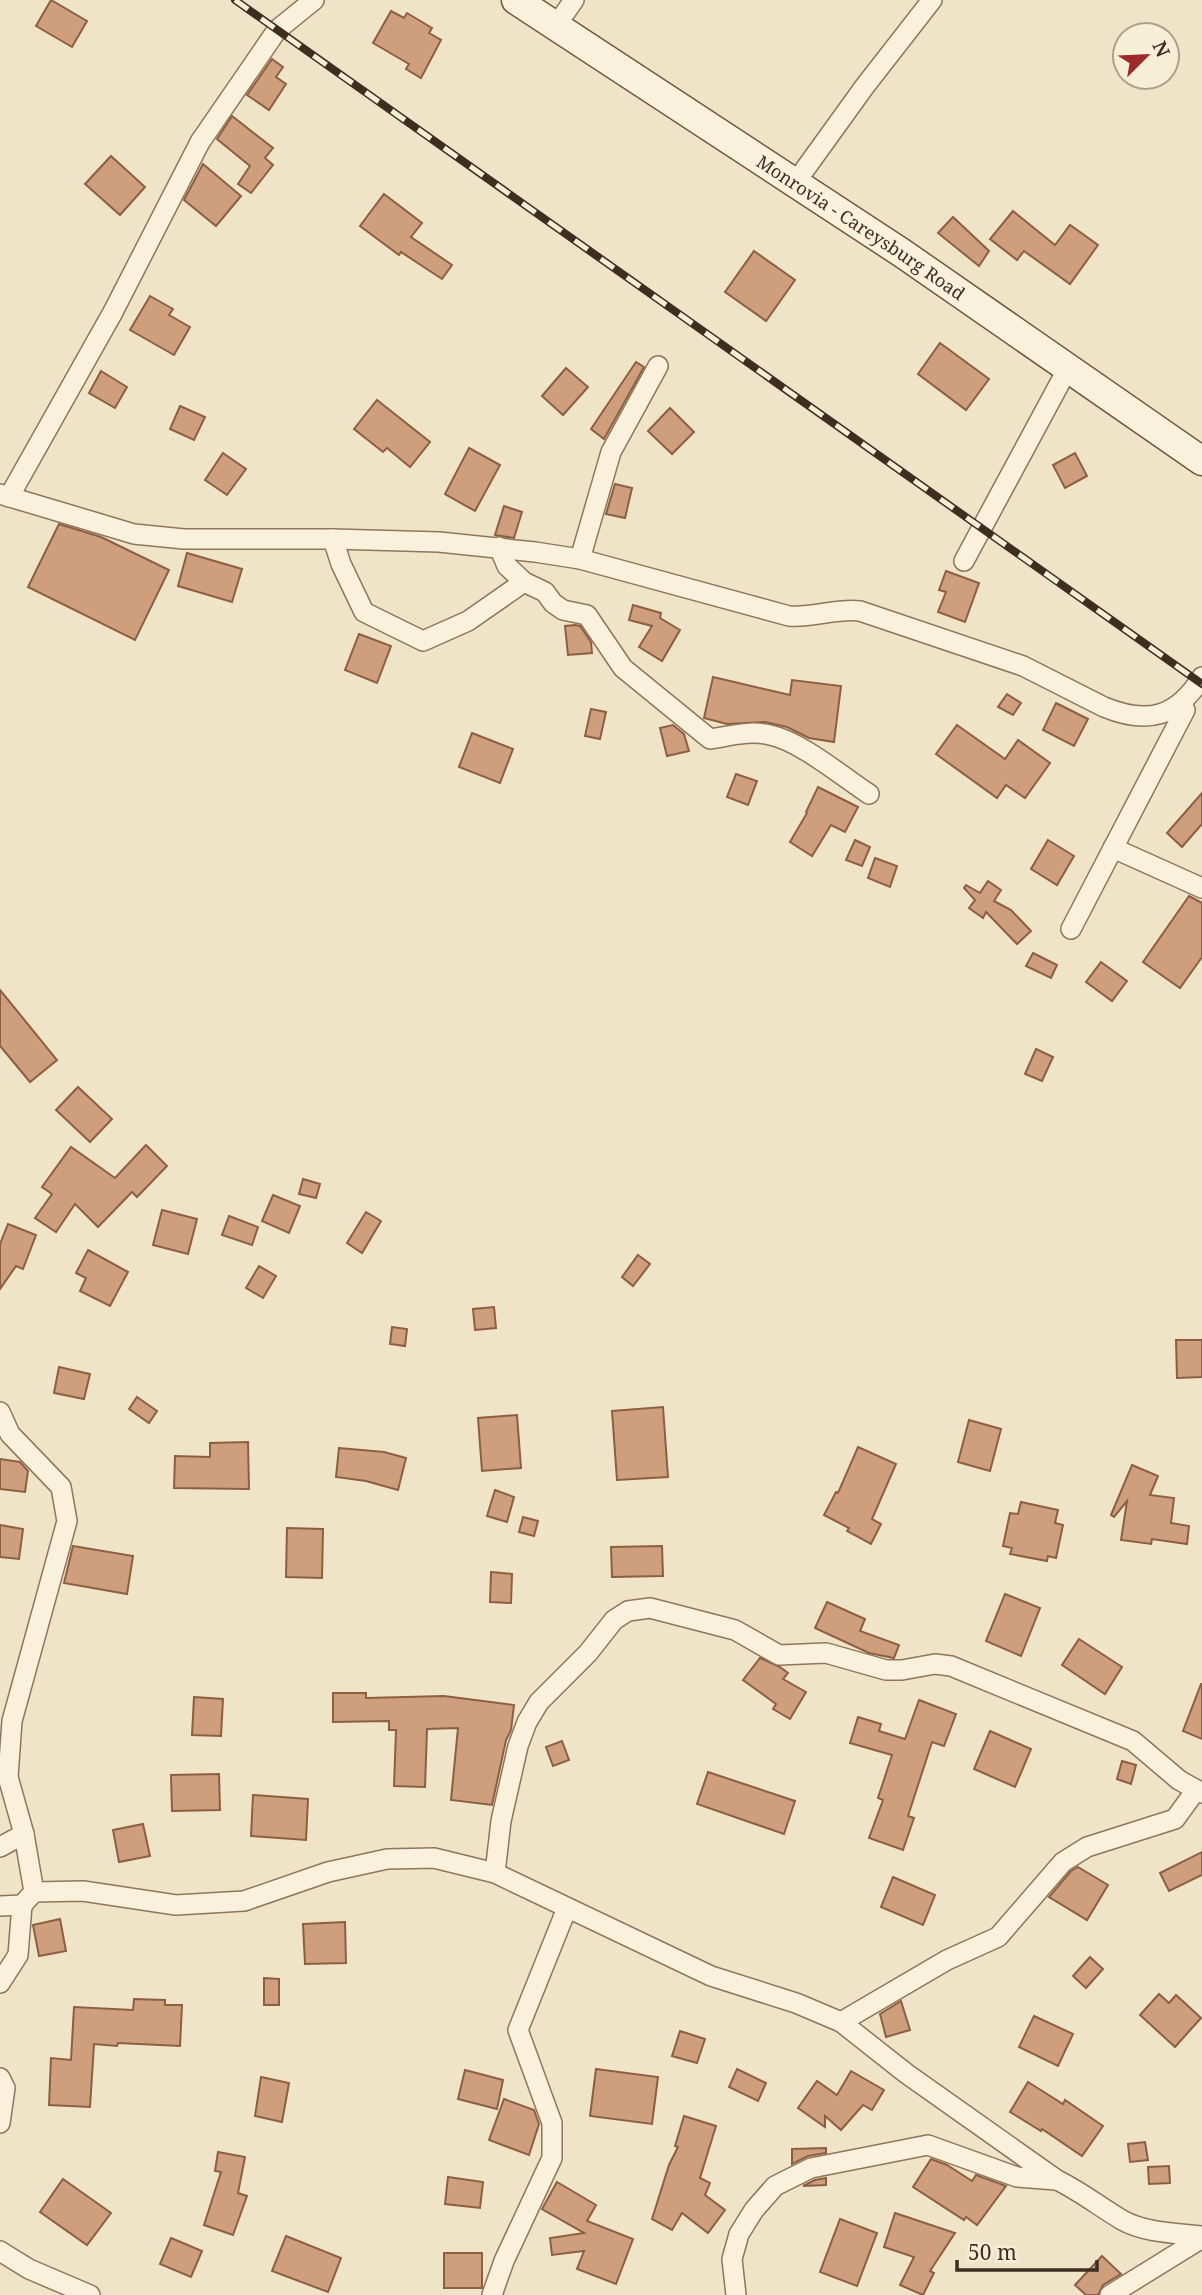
<svg xmlns="http://www.w3.org/2000/svg" width="1202" height="2295" viewBox="0 0 1202 2295" font-family="'Noto Serif',serif">
<style>
.building{fill:#cf9f7d;stroke:#8d5f41;stroke-width:2}
.lines{fill:none;stroke-linecap:round;stroke-linejoin:round}
.street-casing{stroke:#8d765c;stroke-width:22}
.secondary-casing{stroke:#6f573f;stroke-width:31}
.street{stroke:#faf1dc;stroke-width:19}
.secondary{stroke:#faf1dc;stroke-width:28}
.rail-casing{stroke:#3d2e20;stroke-width:8}
.rail{stroke:#f7eed8;stroke-width:5;stroke-dasharray:16;stroke-linecap:butt}
.labels{text-anchor:middle;dominant-baseline:central;stroke-width:6;stroke-linejoin:round;paint-order:stroke}
.street-label{font-size:18px;fill:#3d2e20;stroke:#f7eed8}
</style>
<rect width="100%" height="100%" fill="#f0e4c8"/>
<g class="building">
<path d="M51,0L87,21L72,47L36,26Z"/>
<path d="M391,11L404,18L407,13L432,28L429,33L441,40L421,78L406,69L409,64L373,43Z"/>
<path d="M272,59L283,67L276,77L286,84L269,110L247,95Z"/>
<path d="M232,116L273,148L265,158L273,165L251,193L238,184L250,166L217,139Z"/>
<path d="M111,156L145,187L120,215L85,184Z"/>
<path d="M203,164L241,196L216,226L184,200Z"/>
<path d="M384,194L422,223L411,237L452,265L442,279L401,252L399,255L360,226Z"/>
<path d="M1013,211L1055,245L1070,225L1098,245L1070,284L1024,251L1017,260L990,239Z"/>
<path d="M953,217L989,251L979,266L938,233Z"/>
<path d="M754,251L795,280L766,321L725,292Z"/>
<path d="M150,296L173,309L169,315L190,327L174,355L130,330Z"/>
<path d="M940,343L989,379L966,410L918,374Z"/>
<path d="M636,362L644,367L604,439L591,429Z"/>
<path d="M566,368L588,387L563,415L542,396Z"/>
<path d="M101,371L127,387L115,408L89,393Z"/>
<path d="M377,400L430,442L410,467L387,448L383,452L354,429Z"/>
<path d="M180,406L205,417L194,440L170,429Z"/>
<path d="M670,408L694,432L672,454L648,431Z"/>
<path d="M469,448L500,465L475,511L445,494Z"/>
<path d="M223,453L246,469L227,495L205,480Z"/>
<path d="M1075,453L1087,476L1065,488L1053,465Z"/>
<path d="M615,484L632,488L625,518L606,514Z"/>
<path d="M504,506L522,512L514,538L495,535Z"/>
<path d="M59,524L101,537L169,570L135,640L28,587Z"/>
<path d="M187,553L242,569L232,602L178,586Z"/>
<path d="M946,571L979,583L965,622L938,612L946,592L939,590Z"/>
<path d="M633,605L661,613L660,618L680,630L662,661L639,647L652,626L629,620Z"/>
<path d="M575,625L580,626L591,642L592,653L568,655L565,626Z"/>
<path d="M359,634L391,646L377,683L345,670Z"/>
<path d="M713,677L790,695L792,680L841,686L834,742L809,738L787,727L765,722L727,724L704,718Z"/>
<path d="M1007,694L1021,703L1013,715L998,707Z"/>
<path d="M1056,703L1088,719L1074,746L1043,730Z"/>
<path d="M591,709L606,712L600,739L585,736Z"/>
<path d="M673,725L684,734L689,751L667,756L660,728Z"/>
<path d="M957,725L1005,759L1018,740L1050,763L1025,798L1006,785L997,798L936,754Z"/>
<path d="M472,733L513,749L500,783L459,767Z"/>
<path d="M736,774L757,781L748,805L727,797Z"/>
<path d="M818,787L858,807L845,832L831,825L812,856L790,842L807,813L806,812Z"/>
<path d="M1202,793V824L1182,847L1167,833Z"/>
<path d="M855,840L870,847L862,866L846,860Z"/>
<path d="M1048,840L1074,856L1057,885L1031,869Z"/>
<path d="M875,858L897,866L890,887L868,878Z"/>
<path d="M988,881L1001,890L994,901L1011,910L1031,931L1017,944L986,912L983,918L969,908L975,900L964,888L966,885L980,893Z"/>
<path d="M1189,896L1202,903V957L1180,988L1143,962Z"/>
<path d="M1033,953L1057,965L1051,978L1026,966Z"/>
<path d="M1101,962L1127,981L1112,1001L1086,982Z"/>
<path d="M0,990L57,1060L30,1082L0,1046Z"/>
<path d="M1036,1049L1053,1057L1042,1081L1025,1074Z"/>
<path d="M78,1087L112,1119L90,1142L56,1110Z"/>
<path d="M146,1145L167,1166L137,1197L132,1192L98,1227L75,1204L56,1232L35,1218L52,1194L42,1187L71,1147L115,1178Z"/>
<path d="M303,1179L320,1184L316,1198L299,1194Z"/>
<path d="M273,1195L300,1206L289,1233L262,1221Z"/>
<path d="M162,1210L197,1219L188,1254L153,1245Z"/>
<path d="M366,1212L381,1221L362,1253L347,1243Z"/>
<path d="M229,1216L258,1227L252,1245L222,1235Z"/>
<path d="M8,1224L36,1235L23,1269L16,1266L0,1289V1244Z"/>
<path d="M88,1250L128,1272L110,1306L80,1291L86,1278L76,1273Z"/>
<path d="M638,1255L650,1264L633,1286L622,1277Z"/>
<path d="M259,1266L276,1276L263,1298L246,1288Z"/>
<path d="M494,1307L496,1328L475,1330L473,1309Z"/>
<path d="M392,1327L407,1329L405,1346L390,1344Z"/>
<path d="M1176,1340H1202V1377L1177,1378Z"/>
<path d="M59,1367L90,1374L84,1399L54,1393Z"/>
<path d="M137,1397L157,1411L149,1423L129,1409Z"/>
<path d="M663,1407L668,1477L617,1480L612,1411Z"/>
<path d="M517,1415L521,1468L482,1471L478,1418Z"/>
<path d="M969,1420L1001,1429L990,1471L958,1462Z"/>
<path d="M248,1442L249,1489L174,1488L175,1456L210,1457V1443Z"/>
<path d="M858,1447L896,1464L872,1519L881,1524L871,1544L847,1531L849,1528L824,1515L836,1492L838,1493Z"/>
<path d="M339,1448L384,1452L406,1458L398,1490L366,1481L336,1477Z"/>
<path d="M0,1459L20,1462L28,1471L25,1492L0,1489Z"/>
<path d="M1132,1465L1158,1476L1150,1495L1174,1498L1171,1523L1189,1526L1187,1544L1152,1539L1151,1544L1121,1540L1127,1501L1114,1517L1111,1515Z"/>
<path d="M495,1490L514,1497L507,1522L487,1516Z"/>
<path d="M1021,1502L1058,1510L1055,1523L1063,1525L1056,1558L1048,1556L1047,1561L1010,1554L1012,1548L1003,1546L1010,1513L1018,1514Z"/>
<path d="M523,1517L538,1521L534,1536L519,1532Z"/>
<path d="M0,1525L23,1529L19,1559L0,1557Z"/>
<path d="M287,1528L323,1529L322,1578L286,1577Z"/>
<path d="M73,1546L133,1556L127,1594L64,1583Z"/>
<path d="M662,1546L663,1576L612,1577L611,1547Z"/>
<path d="M491,1572L512,1574L511,1603L490,1602Z"/>
<path d="M1005,1594L1040,1608L1021,1656L986,1641Z"/>
<path d="M827,1602L865,1619L860,1631L899,1645L894,1658L869,1653L815,1628Z"/>
<path d="M1079,1639L1122,1667L1105,1694L1062,1665Z"/>
<path d="M760,1658L780,1667L788,1673L783,1679L806,1692L790,1719L773,1709L776,1704L743,1680Z"/>
<path d="M1201,1684H1202V1739L1183,1731Z"/>
<path d="M333,1693H366V1698L444,1696L514,1705L511,1730L506,1740L492,1805L451,1800L458,1728L427,1729L425,1787L394,1786L396,1730H389V1721L333,1722Z"/>
<path d="M194,1697L223,1699L221,1736L192,1735Z"/>
<path d="M919,1700L956,1714L944,1746L932,1742L908,1816L914,1818L903,1850L869,1838L883,1800L878,1798L892,1755L850,1743L858,1717L881,1724L879,1731L905,1739Z"/>
<path d="M990,1731L1031,1749L1015,1787L974,1769Z"/>
<path d="M562,1741L569,1760L553,1766L546,1747Z"/>
<path d="M1122,1761L1136,1765L1131,1784L1117,1779Z"/>
<path d="M708,1772L795,1801L784,1834L697,1804Z"/>
<path d="M219,1774L220,1810L172,1811L171,1775Z"/>
<path d="M253,1795L308,1799L306,1840L251,1836Z"/>
<path d="M143,1824L150,1856L119,1862L113,1830Z"/>
<path d="M1202,1852V1875L1169,1891L1160,1873Z"/>
<path d="M1078,1867L1108,1885L1087,1920L1049,1897L1071,1871Z"/>
<path d="M893,1877L935,1895L923,1925L881,1907Z"/>
<path d="M60,1919L66,1951L39,1956L33,1925Z"/>
<path d="M345,1922L346,1963L305,1964L303,1924Z"/>
<path d="M1090,1957L1103,1969L1086,1988L1073,1976Z"/>
<path d="M264,1978L279,1979V2005H264Z"/>
<path d="M1159,1994L1169,2003L1176,1995L1201,2018L1175,2047L1140,2015Z"/>
<path d="M134,1999L165,2000V2005H182L180,2046L118,2043L117,2046L94,2044L90,2107L49,2105L51,2058L71,2060L74,2007L133,2010Z"/>
<path d="M901,2001L910,2030L886,2037L880,2014Z"/>
<path d="M1034,2016L1073,2034L1058,2066L1019,2047Z"/>
<path d="M680,2031L705,2039L697,2063L672,2056Z"/>
<path d="M596,2069L658,2077L652,2124L590,2116Z"/>
<path d="M737,2069L766,2083L758,2101L729,2087Z"/>
<path d="M465,2070L503,2080L497,2109L458,2099Z"/>
<path d="M851,2071L884,2090L872,2110L863,2105L841,2130L825,2116V2127L798,2108L817,2081L837,2095Z"/>
<path d="M261,2077L289,2083L282,2122L255,2116Z"/>
<path d="M1028,2082L1063,2104L1065,2100L1103,2126L1082,2156L1042,2129L1041,2131L1010,2112Z"/>
<path d="M504,2099L534,2110L539,2124L529,2155L489,2140Z"/>
<path d="M684,2116L716,2126L700,2178L710,2183L705,2195L725,2210L708,2233L682,2213L672,2230L652,2219L669,2165L678,2147L675,2146Z"/>
<path d="M1145,2142L1148,2160L1130,2162L1128,2144Z"/>
<path d="M826,2148V2153L808,2156L792,2164V2149Z"/>
<path d="M218,2152L245,2157L238,2193L247,2196L233,2235L204,2225L221,2172L215,2171Z"/>
<path d="M931,2159L947,2165L972,2181L976,2175L1006,2186L977,2225L966,2217L964,2220L913,2187Z"/>
<path d="M1169,2166L1170,2183L1149,2184L1148,2167Z"/>
<path d="M448,2177L483,2182L480,2208L445,2204Z"/>
<path d="M826,2178V2185L803,2186L815,2180Z"/>
<path d="M63,2179L111,2213L87,2245L40,2212Z"/>
<path d="M557,2182L596,2205L587,2221L633,2239L616,2284L577,2269L584,2251L552,2255L550,2238L584,2233L542,2209Z"/>
<path d="M895,2213L955,2233L930,2271L934,2273L923,2295L900,2285L914,2257L884,2247Z"/>
<path d="M840,2219L877,2233L857,2286L820,2272Z"/>
<path d="M286,2236L341,2258L328,2292L272,2271Z"/>
<path d="M171,2238L202,2251L191,2277L160,2264Z"/>
<rect x="444" y="2253" width="38" height="35"/>
<path d="M1102,2256L1121,2274L1103,2285L1098,2295H1086L1075,2285Z"/>
</g>
<g class="lines">
<defs>
<g id="street">
<path d="M555,27L574,0"/>
<path d="M795,183L865,86L932,0"/>
<path d="M0,494L134,534L184,539H333L439,542L535,552L580,559L789,616C813,618 836,608 860,611L1023,666L1104,707C1148,725 1177,717 1202,677"/>
<path d="M9,497L113,312L200,142L277,30L314,0"/>
<path d="M333,539L341,564L364,612L423,641L468,621L524,582"/>
<path d="M499,547L507,566L524,582L545,592L553,603L563,610L587,615L623,668L710,739C730,736 751,730 770,735C800,741 843,777 869,794"/>
<path d="M580,559L611,452L658,366"/>
<path d="M964,561L1068,368"/>
<path d="M1113,848L1202,888"/>
<path d="M1071,929L1185,710"/>
<path d="M0,1412L10,1434L61,1487L67,1521L12,1721L8,1777"/>
<path d="M0,1775L8,1777L24,1834L34,1892"/>
<path d="M0,1847L24,1834"/>
<path d="M495,1873L501,1821L518,1746L527,1722L539,1702L588,1653L614,1620L628,1611L650,1608L735,1630L779,1655L826,1653L886,1670H902L935,1664L951,1666L1133,1741L1179,1780L1202,1793"/>
<path d="M0,1906L22,1905L34,1892L83,1891L176,1905L244,1901L328,1872L387,1859L434,1858L495,1873L711,1976L796,2003L841,2022L907,2074L1057,2180C1080,2191 1100,2207 1122,2220C1145,2233 1176,2233 1202,2236"/>
<path d="M0,1983L18,1955L22,1905"/>
<path d="M841,2022L947,1960L998,1937L1063,1862L1087,1847L1175,1819L1196,1790"/>
<path d="M0,2078L5,2088L0,2123"/>
<path d="M0,2251L29,2269L90,2295"/>
<path d="M492,2295L504,2261L552,2158V2123L518,2030L567,1908"/>
<path d="M736,2295L732,2259L739,2234L754,2210L775,2186L811,2168L928,2145L1017,2177L1056,2180"/>
<path d="M1110,2295L1202,2238"/>
</g>
<g id="secondary">
<path id="s1" d="M516,0L902,253L1202,461"/>
</g>
</defs>
<use href="#street" class="street-casing"/>
<use href="#secondary" class="secondary-casing"/>
<use href="#street" class="street"/>
<use href="#secondary" class="secondary"/>
<defs>
<path id="rail" d="M235,0L1202,684"/>
</defs>
<use href="#rail" class="rail-casing"/>
<use href="#rail" class="rail"/>
</g>
<g class="labels">
<g class="street-label">
<text stroke="none"><textPath href="#s1" startOffset="413">Monrovia - Careysburg Road</textPath></text>
</g>
</g>
<g transform="translate(1146 56) rotate(66)"><circle r="33" fill="#f7eed8" stroke="#ada18e" stroke-width="2"/>
<path d="M0-5L12 26L0 18L-12 26Z" fill="#9e2a2b"/>
<text y="-10" font-size="19" font-weight="bold" text-anchor="middle" fill="#3d2e20">N</text>
</g>
<path d="M957 2260v10h140v-10" fill="none" stroke="#3d2e20" stroke-width="3.5"/>
<text x="968" y="2260" font-size="21" fill="#3d2e20" stroke="#f7eed8" stroke-width="5" paint-order="stroke">50 m</text>
</svg>
